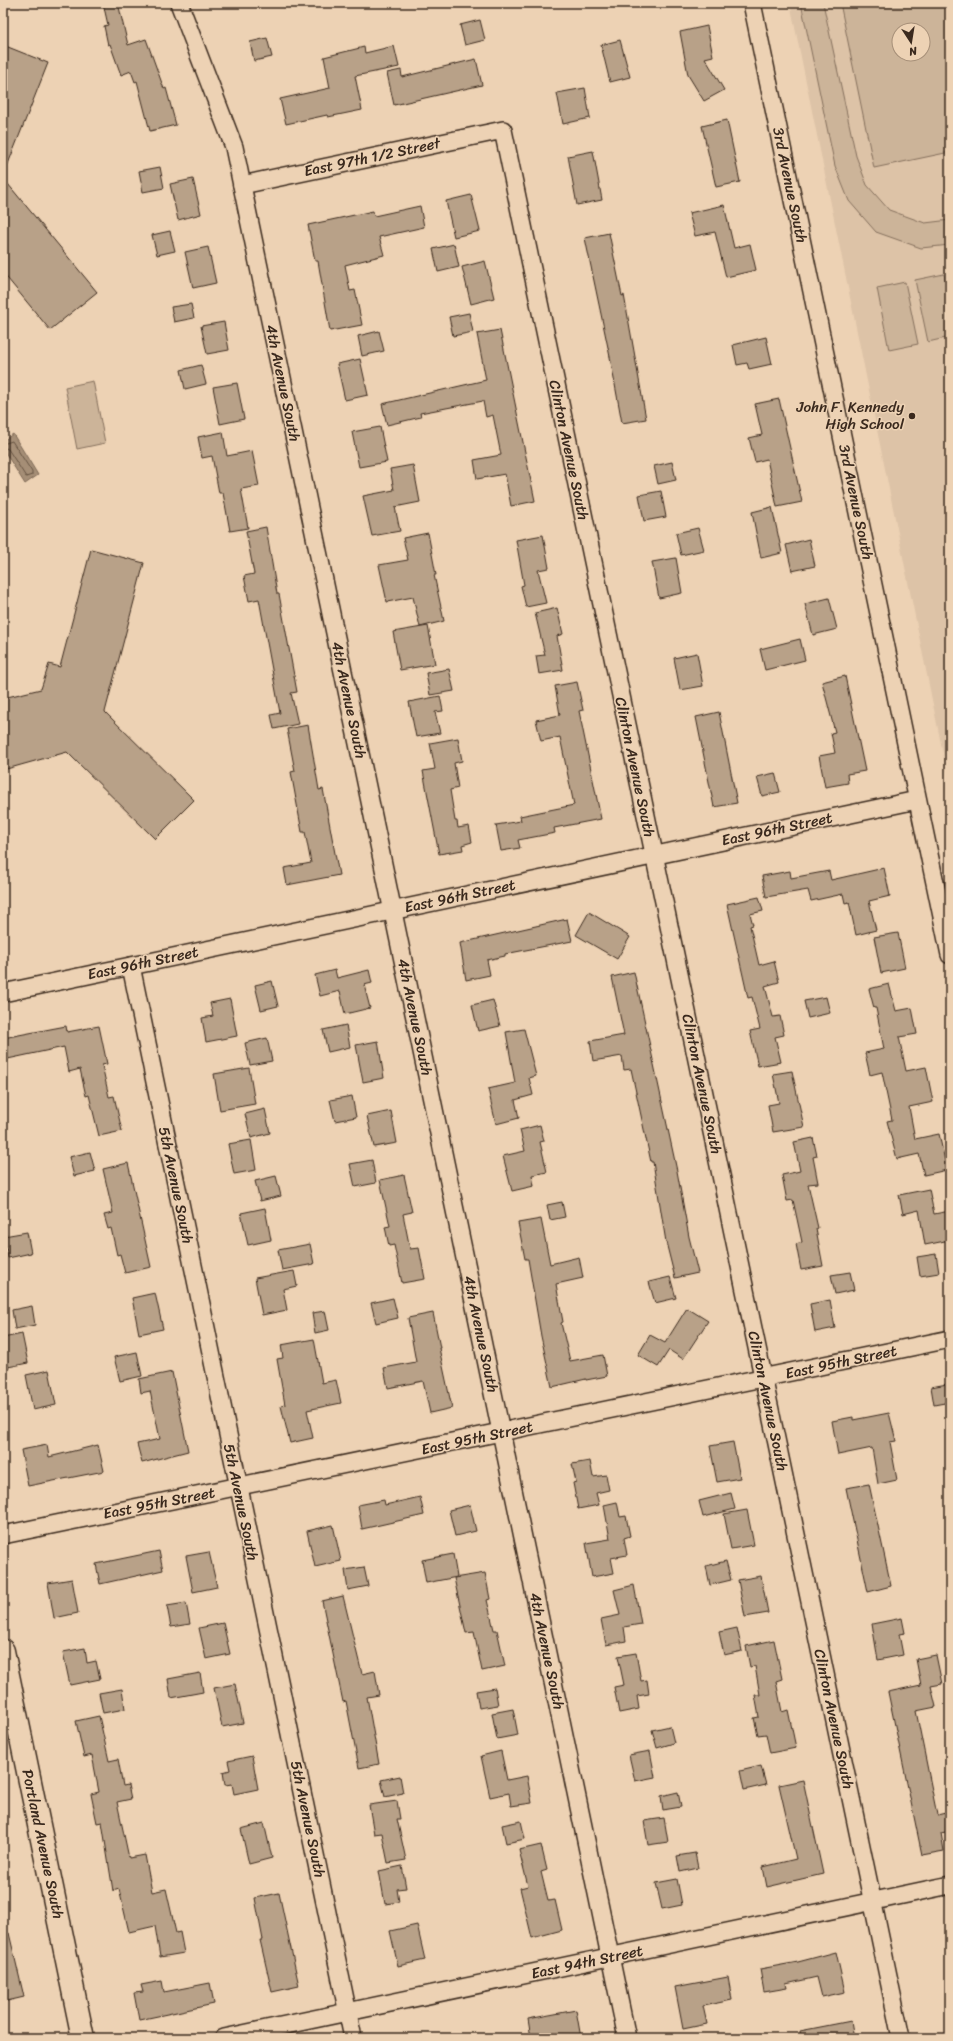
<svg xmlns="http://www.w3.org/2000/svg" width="953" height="2041" viewBox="0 0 953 2041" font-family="Sriracha,sans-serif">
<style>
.built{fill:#ddc3a7;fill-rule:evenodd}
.green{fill:#ccb499;stroke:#846f5c;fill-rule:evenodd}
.water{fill:#a58e76;stroke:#7b6653}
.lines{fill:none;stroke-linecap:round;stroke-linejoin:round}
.shore{stroke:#655241;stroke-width:1}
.building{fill:#b8a188;stroke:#3b2a1e}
.minor-casing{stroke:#3b2a1e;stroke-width:20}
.major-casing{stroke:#3b2a1e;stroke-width:25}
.minor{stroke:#edd2b4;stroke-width:17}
.major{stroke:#edd2b4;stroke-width:22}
.poi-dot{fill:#3b2a1e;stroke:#edd2b4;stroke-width:1.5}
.labels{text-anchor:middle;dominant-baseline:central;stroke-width:3;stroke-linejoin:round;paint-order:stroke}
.street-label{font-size:15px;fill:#3b2a1e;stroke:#edd2b4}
.poi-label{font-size:15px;fill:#3b2a1e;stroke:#edd2b4;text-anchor:end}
</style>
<rect width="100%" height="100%" fill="#edd2b4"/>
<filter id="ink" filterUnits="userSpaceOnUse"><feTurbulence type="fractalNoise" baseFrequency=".025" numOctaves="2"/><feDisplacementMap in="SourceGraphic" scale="8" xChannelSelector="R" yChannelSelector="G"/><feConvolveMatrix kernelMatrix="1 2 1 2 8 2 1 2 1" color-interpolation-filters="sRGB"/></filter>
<g filter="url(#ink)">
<path class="built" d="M790,3H950V778H948ZM899,30H923V54H899Z"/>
<g class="green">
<path d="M801,3H823L856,156L867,185L889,210L925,223L950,220V245L921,248L876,232L849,201L835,166Z"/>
<path d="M840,3H950V152L874,168ZM899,30H923V54H899Z"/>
<path d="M944,274L950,304V337L928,342L915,280Z"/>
<path d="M905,282L918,344L889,350L877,288Z"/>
<path d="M93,381L105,443L77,449L65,387Z"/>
</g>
<path class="water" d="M13,434L38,475L25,484L3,449V441Z"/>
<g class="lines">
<path class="shore" d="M3,444L12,441L32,472V475L26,477L8,449L3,447"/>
</g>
<g class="building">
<path d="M103,3H118L128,45L146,39L164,89L166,88L176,125L150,131L137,81L135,82L131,71L121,75L110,44L108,45L104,26L108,25Z"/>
<path d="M480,20L485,40L465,45L460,25Z"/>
<path d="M707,26L713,56L705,58L724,90L704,101L688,75L680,32Z"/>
<path d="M267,38L272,57L254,61L250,42Z"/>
<path d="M620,40L630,77L610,82L601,45Z"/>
<path d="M3,45L48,63L4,174H3Z"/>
<path d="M394,46L399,67L355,76L362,110L328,117L327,115L286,124L280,99L330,88L324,57L364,47L365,53Z"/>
<path d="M476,59L482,85L394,105L387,73L401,70L402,77Z"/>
<path d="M585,88L590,118L563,124L557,93Z"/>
<path d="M727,120L740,182L716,187L702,126Z"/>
<path d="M593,151L602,200L577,205L568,156Z"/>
<path d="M160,167L164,188L143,192L139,171Z"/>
<path d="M3,178L97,292L50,330L3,273Z"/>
<path d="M193,179L201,214L178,220L170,184Z"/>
<path d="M471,195L480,231L454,237L446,201Z"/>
<path d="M724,205L734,248L750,244L756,270L726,277L715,232L695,236L689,213Z"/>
<path d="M420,206L424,227L379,237L384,255L345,265L350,291L355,290L362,325L330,331L318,261H315L308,225L373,211L374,216Z"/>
<path d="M170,231L175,251L157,255L152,235Z"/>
<path d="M609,233L622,296L624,295L646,419L622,423L610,357L585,238Z"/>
<path d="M454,244L459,267L438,272L433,249Z"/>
<path d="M208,247L216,283L193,288L185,252Z"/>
<path d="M485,261L494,298L471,304L462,267Z"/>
<path d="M191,304L194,318L174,322L171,307Z"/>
<path d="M469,313L473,332L453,336L449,317Z"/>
<path d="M224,322L229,350L207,354L201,326Z"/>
<path d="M500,330L535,501L511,506L505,474L477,479L474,460L501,455L493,415L486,417L483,401L420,413L421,417L387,425L382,404L486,380L477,334Z"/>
<path d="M379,331L384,351L362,356L358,336Z"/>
<path d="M766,337L772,364L749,369L747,363L737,365L733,345Z"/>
<path d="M360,359L368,395L345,400L337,364Z"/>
<path d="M201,365L206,384L185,389L181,370Z"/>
<path d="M237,383L244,419L220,424L213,387Z"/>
<path d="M779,399L802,502L777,507L767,459L755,462L749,438L762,435L755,404Z"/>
<path d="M380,427L387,462L359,467L352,432Z"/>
<path d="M223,432L227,456L252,451L259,486L241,489L248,528L230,531L223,493H219L212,456L202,458L198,437Z"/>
<path d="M672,462L676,480L658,484L654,466Z"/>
<path d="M413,465L420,502L395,507L400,531L372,536L363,496L394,490L390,469Z"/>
<path d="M661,491L666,517L644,521L639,495Z"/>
<path d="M772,507L782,553L761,558L752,512Z"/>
<path d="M266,527L277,594H279L297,692L291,693L298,724L274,729L271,715L280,713L259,599L249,601L244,576L254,574L246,531Z"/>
<path d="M698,528L704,550L681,555L676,533Z"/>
<path d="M428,533L436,575H434L444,621L420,627L413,597L387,602L379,565L408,560L403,538Z"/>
<path d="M543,535L549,568L538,570L546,603L526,607L521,586L524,585L516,540Z"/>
<path d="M809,539L815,566L792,571L786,545Z"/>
<path d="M91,549L144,563L105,712L194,800L155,839L67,752L3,770V698L41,689L49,664L60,667Z"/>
<path d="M676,558L682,593L659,598L652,562Z"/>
<path d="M829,598L837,629L813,635L805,604Z"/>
<path d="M557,608L563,634L557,636L563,670L539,674L536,656L545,655L535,613Z"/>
<path d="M428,626L435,664L400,670L393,632Z"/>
<path d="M800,639L805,660L765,670L760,649Z"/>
<path d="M697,653L703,686L680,690L674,658Z"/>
<path d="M449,669L454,691L430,695L426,673Z"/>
<path d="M845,676L865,771L847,774L848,783L825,787L819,756L835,753L831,733L835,732L822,682Z"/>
<path d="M577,682L583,710L579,711L601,819L554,828L555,833L518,840L520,848L501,851L496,825L521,821L520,816L574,805L560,737L541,741L536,720L560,715L555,686Z"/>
<path d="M440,696L443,711L435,712L440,733L416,737L409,702Z"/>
<path d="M719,712L737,803L714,807L696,717Z"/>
<path d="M308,725L319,790L323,789L339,875L287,885L284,868L311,863L305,832H302L291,772L295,771L287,729Z"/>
<path d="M458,738L462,761L454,763L458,788L450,790L455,821H457L458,828L469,826L472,842L462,845L463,850L439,854L423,771L435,769L430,743Z"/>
<path d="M775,773L780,792L762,796L757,777Z"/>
<path d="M884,868L890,896L869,901L876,930L856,935L849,902L845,903L843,894L811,901L808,890L766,897L762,876L790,871L791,878L829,871L831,880Z"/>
<path d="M759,897L763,911L750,914L753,925L750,926L759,965L774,961L779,982L765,986L773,1017L780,1016L784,1035L775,1037L781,1062L758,1066L750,1031L760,1029L752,997L748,998L727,904Z"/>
<path d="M589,912L630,937L617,959L576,935Z"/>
<path d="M567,919L572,941L505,954V956L487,960L490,975L466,980L460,943Z"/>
<path d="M898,933L905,968L881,973L874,937Z"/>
<path d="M335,970L337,978L369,970L372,983L364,985L370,1008L345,1014L340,991L320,996L315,975Z"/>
<path d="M634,972L677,1171L689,1237L698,1273L675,1278L666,1242L653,1162H651L631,1069L624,1070L622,1056L593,1061L590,1041L624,1035L612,977Z"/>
<path d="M272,981L278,1006L261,1010L255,985Z"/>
<path d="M889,984L896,1011L912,1008L917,1034L899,1037L906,1071L926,1067L933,1102L909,1107L915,1139L939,1134L947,1170L924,1175L919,1154L897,1159L887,1121L892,1120L882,1072L870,1075L865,1053L884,1049L876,1008H874L869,989Z"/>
<path d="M826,997L830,1013L808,1018L804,1001Z"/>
<path d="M230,999L237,1036L206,1042L202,1018L213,1016L210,1003Z"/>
<path d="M493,1000L500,1026L478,1031L472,1005Z"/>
<path d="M346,1025L350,1047L328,1052L323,1030Z"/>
<path d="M66,1026L67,1032L99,1026L107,1064L102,1065L109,1097L114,1096L122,1131L99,1136L89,1095L86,1096L80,1069L69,1072L64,1047L3,1060V1038Z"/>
<path d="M524,1029L536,1076L529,1078L533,1095L515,1100L519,1118L496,1124L488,1089L515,1083L506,1032Z"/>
<path d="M267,1038L272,1061L250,1065L245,1043Z"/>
<path d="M378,1041L384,1078L363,1082L356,1045Z"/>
<path d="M249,1068L255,1104L220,1110L214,1074Z"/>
<path d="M792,1071L804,1127L773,1132L768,1105L779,1103L773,1074Z"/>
<path d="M352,1096L356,1117L335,1121L330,1100Z"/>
<path d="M265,1109L270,1133L251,1138L245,1114Z"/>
<path d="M391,1111L397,1143L374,1147L367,1116Z"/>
<path d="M540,1125L544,1141L540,1142L547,1172L532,1175L534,1186L512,1191L503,1156L525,1151L520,1130Z"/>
<path d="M813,1138L817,1156L813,1157L818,1183L808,1184L818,1228L816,1229L823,1266L801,1270L796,1244L802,1242L793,1200L787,1201L782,1175L800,1171L794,1142Z"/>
<path d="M251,1140L256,1170L234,1174L228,1144Z"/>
<path d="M90,1152L95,1171L74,1176L69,1157Z"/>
<path d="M372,1160L376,1183L355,1187L350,1164Z"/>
<path d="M128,1163L151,1267L125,1273L120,1254L117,1255L111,1228L108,1229L104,1215L113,1213L103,1169Z"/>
<path d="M404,1175L412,1212L403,1214L410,1249L419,1248L425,1279L402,1283L394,1245L389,1246L385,1227L390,1226L380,1180Z"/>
<path d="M276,1176L281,1196L260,1201L255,1181Z"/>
<path d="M929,1189L934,1214L950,1211V1240L925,1245L919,1210L903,1214L899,1195Z"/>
<path d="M562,1202L565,1217L550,1220L547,1205Z"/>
<path d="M265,1208L271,1240L248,1245L241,1213Z"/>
<path d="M541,1219L550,1264L579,1257L583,1278L556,1284L563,1322L561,1323L570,1361L603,1355L607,1376L586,1380V1379L552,1387L541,1336L528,1259H525L518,1223Z"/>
<path d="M27,1232L31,1253L8,1258L4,1236Z"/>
<path d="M310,1244L314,1264L282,1270L278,1250Z"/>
<path d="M936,1254L939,1273L920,1276L917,1257Z"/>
<path d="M294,1271L297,1286L283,1289L287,1310L262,1315L255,1278Z"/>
<path d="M850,1272L854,1290L835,1294L831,1275Z"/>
<path d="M670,1277L676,1298L655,1303L649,1282Z"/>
<path d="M155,1293L163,1329L139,1334L132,1298Z"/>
<path d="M393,1298L398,1318L376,1323L371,1303Z"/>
<path d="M830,1300L835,1328L815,1332L810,1304Z"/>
<path d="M32,1306L35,1325L15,1329L12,1310Z"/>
<path d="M687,1308L708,1321L683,1359L669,1350L658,1367L638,1355L650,1335L665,1343Z"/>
<path d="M325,1311L329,1330L315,1333L312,1313Z"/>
<path d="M433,1313L440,1348H439L452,1408L430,1413L423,1381L388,1388L384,1368L416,1362L408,1318Z"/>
<path d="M22,1334L28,1363L8,1367L3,1338Z"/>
<path d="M314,1339L322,1383L336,1380L341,1403L307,1410L313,1438L290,1443L281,1406L285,1405L277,1359L283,1358L281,1345Z"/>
<path d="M137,1352L142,1376L120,1381L114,1357Z"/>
<path d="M49,1370L56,1405L33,1410L26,1375Z"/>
<path d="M172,1372L188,1451L142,1463L137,1444L160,1439L150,1391L141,1393L139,1379Z"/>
<path d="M947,1384L950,1402L934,1405L931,1387Z"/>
<path d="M889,1413L896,1441L890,1442L897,1480L878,1484L872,1448L838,1455L832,1421L853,1417V1420Z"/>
<path d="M733,1442L740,1478L717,1482L710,1446Z"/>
<path d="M47,1445L49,1457L98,1445L104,1471L28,1486L21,1450Z"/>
<path d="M590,1461L593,1477L606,1475L609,1490L596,1493L599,1505L578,1509L573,1483L576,1482L572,1464Z"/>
<path d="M869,1484L891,1586L868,1592L846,1488Z"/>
<path d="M731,1493L735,1509L703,1517L699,1501Z"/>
<path d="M420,1497L424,1515L362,1529L358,1505L384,1500L385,1505Z"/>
<path d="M617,1502L620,1517L626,1516L630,1536L624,1538L627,1555L611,1558L614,1573L592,1577L586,1543L610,1539L604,1505Z"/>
<path d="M470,1505L476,1531L455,1536L449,1510Z"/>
<path d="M747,1510L754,1545L731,1549L724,1514Z"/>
<path d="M333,1525L341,1561L315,1567L307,1531Z"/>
<path d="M159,1551L163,1570L100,1584L96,1564Z"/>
<path d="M209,1552L217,1587L193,1592L186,1556Z"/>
<path d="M453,1554L457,1577L426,1583L422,1560Z"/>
<path d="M726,1561L731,1580L710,1585L706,1566Z"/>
<path d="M364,1567L368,1586L348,1590L345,1570Z"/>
<path d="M485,1573L490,1599L487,1600L494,1630H497L505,1666L482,1671L474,1632L466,1633L454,1578Z"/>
<path d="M761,1576L768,1613L745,1617L738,1580Z"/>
<path d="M72,1579L78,1613L54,1618L48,1583Z"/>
<path d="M634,1585L641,1624L624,1627L626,1641L606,1645L601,1619L620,1615L614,1590Z"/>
<path d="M343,1596L362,1674L375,1671L379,1695L367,1697L379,1764L359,1768L346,1701L343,1702L322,1601Z"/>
<path d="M186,1603L190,1624L171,1627L167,1606Z"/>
<path d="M902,1618L905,1633L899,1634L903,1655L878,1660L872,1624Z"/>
<path d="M223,1623L230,1654L206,1659L199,1628Z"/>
<path d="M737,1628L742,1651L724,1655L719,1632Z"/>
<path d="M774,1640L782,1679L776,1681L782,1712L788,1710L796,1748L770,1753L766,1734L758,1735L754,1718L759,1717L755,1695H760L755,1666L750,1667L746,1646Z"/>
<path d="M85,1648L87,1663L96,1661L100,1679L70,1685L63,1652Z"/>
<path d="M636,1653L641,1681L647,1680L649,1694L637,1696L639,1709L619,1713L614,1687L624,1685L618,1656Z"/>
<path d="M936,1655L942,1684L931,1686L936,1707L916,1711L937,1815L950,1812V1831L941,1833L944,1851L922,1855L888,1692L921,1685L916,1659Z"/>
<path d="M200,1673L203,1692L171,1698L168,1679Z"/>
<path d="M235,1684L243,1723L222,1727L214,1688Z"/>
<path d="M495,1688L498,1705L479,1708L476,1691Z"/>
<path d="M122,1689L125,1709L103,1713L99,1693Z"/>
<path d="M513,1709L518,1735L497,1739L492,1713Z"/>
<path d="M99,1716L109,1761L118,1759L123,1786L128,1785L131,1799L117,1802L129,1858L145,1855L152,1892L166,1889L176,1933L180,1932L184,1953L160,1957L155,1926L129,1932L119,1889L113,1891L102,1822L97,1823L91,1794L99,1792L92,1755L84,1757L76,1721Z"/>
<path d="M670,1726L674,1743L657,1748L652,1730Z"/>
<path d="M501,1751L507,1780L527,1776L532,1803L511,1806L509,1793L490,1797L481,1756Z"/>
<path d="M650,1751L655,1777L635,1781L629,1755Z"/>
<path d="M252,1756L258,1789L234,1794L232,1784L225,1785L223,1772L230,1770L228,1761Z"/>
<path d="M761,1766L766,1785L744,1790L740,1771Z"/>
<path d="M400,1776L403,1793L385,1797L381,1780Z"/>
<path d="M803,1780L823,1874L767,1887L763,1867L796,1859L779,1785Z"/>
<path d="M678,1792L681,1807L663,1810L661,1796Z"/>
<path d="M397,1801L400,1819H397L406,1860L388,1863L382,1833L374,1834L369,1805Z"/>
<path d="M664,1818L668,1842L648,1845L644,1821Z"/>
<path d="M521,1821L525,1839L506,1843L502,1825Z"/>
<path d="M264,1823L272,1858L249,1864L241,1829Z"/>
<path d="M541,1845L547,1870L541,1872L548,1901L555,1900L562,1930L532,1938L520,1888L528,1886L519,1850Z"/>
<path d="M695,1853L698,1868L680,1872L677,1856Z"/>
<path d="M402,1866L406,1888L397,1889L399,1902L385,1904L379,1871Z"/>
<path d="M677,1879L682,1905L662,1909L656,1883Z"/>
<path d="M279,1893L299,1986L272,1992L260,1940H263L255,1898Z"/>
<path d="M417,1925L425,1960L398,1966L390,1931Z"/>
<path d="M3,1933H9L24,1997L3,2002Z"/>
<path d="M836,1952L845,1992L822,1997L817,1977L786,1984L787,1988L764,1992L760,1969L798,1962Z"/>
<path d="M728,1977L732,2000L703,2006L707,2024L683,2029L675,1987Z"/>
<path d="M162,1981L164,1992L210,1983L214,2004L139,2020L134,1993L143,1992L141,1985Z"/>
<path d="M576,2010L581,2038H555L554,2034L531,2038L528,2019Z"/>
<path d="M851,2021L854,2038H801L800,2031Z"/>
</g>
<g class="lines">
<defs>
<g id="minor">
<path d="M179,3L234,147L627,2038"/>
<path d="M752,3L950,955"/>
<path d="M242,185L503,130L901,2038"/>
<path d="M131,966L353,2038"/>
<path d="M3,993L917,800"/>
<path d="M3,1535L950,1339"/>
<path d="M224,2038L950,1885"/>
</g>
<path id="major" d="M3,1651L83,2038"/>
</defs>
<use href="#minor" class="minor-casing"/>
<use href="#major" class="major-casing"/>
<use href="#minor" class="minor"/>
<use href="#major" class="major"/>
</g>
</g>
<circle class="poi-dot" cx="912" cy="416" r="4"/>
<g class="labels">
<g class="street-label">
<text transform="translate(372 157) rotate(-12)">East 97th 1/2 Street</text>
<text transform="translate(790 185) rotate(78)">3rd Avenue South</text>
<text transform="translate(283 383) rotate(78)">4th Avenue South</text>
<text transform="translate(569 450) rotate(78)">Clinton Avenue South</text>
<text transform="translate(856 502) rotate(78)">3rd Avenue South</text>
<text transform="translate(349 700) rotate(78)">4th Avenue South</text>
<text transform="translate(635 767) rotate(78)">Clinton Avenue South</text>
<text transform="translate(777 829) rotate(-12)">East 96th Street</text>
<text transform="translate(460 896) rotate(-12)">East 96th Street</text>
<text transform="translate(143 963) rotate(-12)">East 96th Street</text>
<text transform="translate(415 1017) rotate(78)">4th Avenue South</text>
<text transform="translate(702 1084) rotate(78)">Clinton Avenue South</text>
<text transform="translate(176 1185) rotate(78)">5th Avenue South</text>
<text transform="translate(481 1334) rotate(78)">4th Avenue South</text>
<text transform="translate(841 1362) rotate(-12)">East 95th Street</text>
<text transform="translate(768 1401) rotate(78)">Clinton Avenue South</text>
<text transform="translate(477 1438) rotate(-12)">East 95th Street</text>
<text transform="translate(241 1502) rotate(78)">5th Avenue South</text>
<text transform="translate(159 1503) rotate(-11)">East 95th Street</text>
<text transform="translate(547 1651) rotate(78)">4th Avenue South</text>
<text transform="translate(834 1719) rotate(78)">Clinton Avenue South</text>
<text transform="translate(308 1819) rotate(78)">5th Avenue South</text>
<text transform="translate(43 1844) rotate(78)">Portland Avenue South</text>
<text transform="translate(587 1962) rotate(-12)">East 94th Street</text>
</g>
<g class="poi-label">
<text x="904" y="407">John F. Kennedy<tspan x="904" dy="17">High School</tspan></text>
</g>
</g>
<rect width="953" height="2041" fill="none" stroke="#edd2b4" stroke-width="16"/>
<rect x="8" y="8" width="937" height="2025" fill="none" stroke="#3b2a1e" stroke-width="1.5" filter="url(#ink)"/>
<g transform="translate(911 42) rotate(168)"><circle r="19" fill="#edd2b4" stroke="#a68f78"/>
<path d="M0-3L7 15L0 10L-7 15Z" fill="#3b2a1e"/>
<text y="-6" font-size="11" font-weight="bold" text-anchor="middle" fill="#3b2a1e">N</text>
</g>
</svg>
